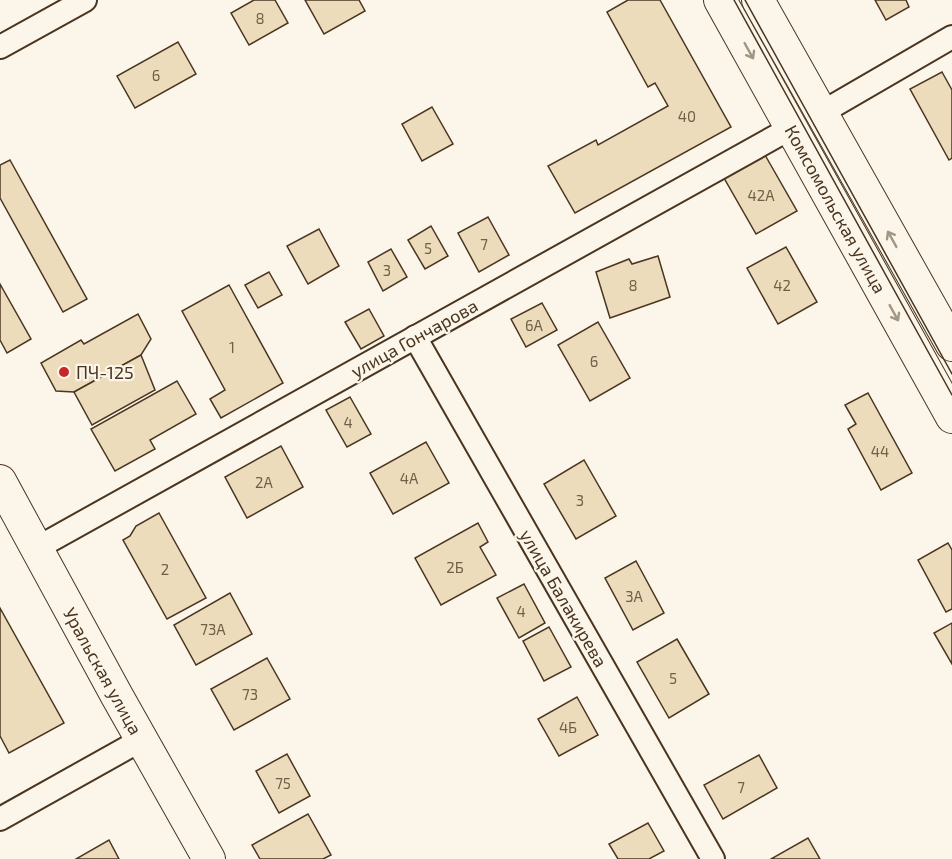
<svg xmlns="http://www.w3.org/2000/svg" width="952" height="859" viewBox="0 0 952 859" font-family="'Exo 2',sans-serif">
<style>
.building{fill:#ecdcbc;stroke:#4a3520;stroke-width:1.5}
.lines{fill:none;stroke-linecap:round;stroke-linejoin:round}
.street-casing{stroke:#4a3520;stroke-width:26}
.secondary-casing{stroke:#4a3520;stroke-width:34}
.street{stroke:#fbf6e9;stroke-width:22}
.secondary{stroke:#fbf6e9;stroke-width:32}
.tram{stroke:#4a3520;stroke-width:1.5}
.oneway{stroke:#a29684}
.poi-dot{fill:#c62828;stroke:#fbf6e9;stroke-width:2}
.labels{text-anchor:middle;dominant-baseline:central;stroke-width:4.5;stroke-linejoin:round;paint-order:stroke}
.number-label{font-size:15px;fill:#725f47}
.street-label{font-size:18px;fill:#4a3520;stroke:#fbf6e9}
.poi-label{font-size:18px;fill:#4a3520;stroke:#fbf6e9;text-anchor:start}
</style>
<rect width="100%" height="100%" fill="#fbf6e9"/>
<g class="building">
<path d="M254,0H275L288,23L249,45L231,13Z"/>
<path d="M305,0H359L365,11L324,34Z"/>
<path d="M628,0H660L731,127L575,213L548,166L596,140L598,145L668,106L655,83L648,87L607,12Z"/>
<path d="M875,0H906L909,7L886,20Z"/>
<path d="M178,42L196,74L135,108L117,76Z"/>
<path d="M942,72L952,90V158L949,160L910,89Z"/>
<path d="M432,107L453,144L422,161L402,124Z"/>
<path d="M765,155L797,211L756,234L724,178Z"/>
<path d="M10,160L87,299L63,312L0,198V165Z"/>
<path d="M488,217L509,255L479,272L458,233Z"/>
<path d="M431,226L448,256L425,269L408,240Z"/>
<path d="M319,229L339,266L308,284L287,246Z"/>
<path d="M786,247L817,302L778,324L747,268Z"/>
<path d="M391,249L407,277L383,291L368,262Z"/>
<path d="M658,256L670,297L610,318L596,272L629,259L632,264Z"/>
<path d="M269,272L282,295L258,308L245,285Z"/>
<path d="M0,284L31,339L7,353L0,340Z"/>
<path d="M229,285L283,383L221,418L210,399L225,390L182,311Z"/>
<path d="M542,303L557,330L526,347L511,319Z"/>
<path d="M369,309L384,336L361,349L345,322Z"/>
<path d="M138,314L151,339L141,355L74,392L56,391L41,363L81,340L84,344Z"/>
<path d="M598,322L630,378L590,401L558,345Z"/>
<path d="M141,355L155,390L92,425L74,392Z"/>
<path d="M177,381L196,414L150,440L155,449L115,471L91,429Z"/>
<path d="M868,393L912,473L881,490L848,429L856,424L845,405Z"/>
<path d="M350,397L371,434L347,447L326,410Z"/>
<path d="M426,442L449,483L393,514L370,473Z"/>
<path d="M281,446L303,487L247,518L225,477Z"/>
<path d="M584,460L616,516L576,539L544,484Z"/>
<path d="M159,513L206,598L167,619L123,540L130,536L136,526Z"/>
<path d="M478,523L488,542L480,547L496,575L441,605L415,558Z"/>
<path d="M948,543L952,550V609L946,612L918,560Z"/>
<path d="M636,561L664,613L633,630L605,578Z"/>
<path d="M524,584L545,623L519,638L497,598Z"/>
<path d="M230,593L252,634L196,665L174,625Z"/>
<path d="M0,608L64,723L9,753L0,736Z"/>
<path d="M952,623V664L934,633Z"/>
<path d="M549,627L571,667L544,681L523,641Z"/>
<path d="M677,639L709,694L669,718L637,662Z"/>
<path d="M267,658L290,699L234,730L211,689Z"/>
<path d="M577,697L598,735L559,756L538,719Z"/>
<path d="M287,754L310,796L279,813L256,771Z"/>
<path d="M759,755L777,788L723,819L704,785Z"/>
<path d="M308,814L331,855L323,859H260L252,845Z"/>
<path d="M648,823L664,851L649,859H618L609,844Z"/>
<path d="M808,838L820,859H771Z"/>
<path d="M109,840L119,859H76Z"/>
</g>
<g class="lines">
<defs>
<g id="street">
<path d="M0,47L85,0"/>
<path d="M821,113L952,37"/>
<path d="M415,337L713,859"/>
<path d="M37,548L791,128"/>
<path d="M0,819L141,740"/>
</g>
<g id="secondary">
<path d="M720,0L952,417"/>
<path d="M758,0L952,345"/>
<path d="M0,481L117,696L209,859"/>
</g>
</defs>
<use href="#street" class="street-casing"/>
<use href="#secondary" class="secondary-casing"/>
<use href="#street" class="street"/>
<use href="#secondary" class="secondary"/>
<g class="tram">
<path d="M734,0L952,395"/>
<path d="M745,0L952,374"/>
</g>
</g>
<defs><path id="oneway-shaft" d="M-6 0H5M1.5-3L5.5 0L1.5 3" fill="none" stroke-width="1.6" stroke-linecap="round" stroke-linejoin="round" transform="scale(1.5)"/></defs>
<g class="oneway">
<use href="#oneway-shaft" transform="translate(749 51) rotate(61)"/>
<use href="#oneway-shaft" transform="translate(892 239) rotate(-119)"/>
<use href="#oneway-shaft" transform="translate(894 313) rotate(61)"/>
</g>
<circle class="poi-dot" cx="64" cy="372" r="6"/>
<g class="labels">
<g class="number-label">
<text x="260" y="18">8</text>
<text x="156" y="75">6</text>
<text x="687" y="116">40</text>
<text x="761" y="195">42А</text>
<text x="484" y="244">7</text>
<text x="428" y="248">5</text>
<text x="387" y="270">3</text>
<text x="633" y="285">8</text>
<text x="782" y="285">42</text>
<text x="534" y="325">6А</text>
<text x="232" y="347">1</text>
<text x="594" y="361">6</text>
<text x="348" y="422">4</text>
<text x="880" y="451">44</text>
<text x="409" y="478">4А</text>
<text x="264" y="482">2А</text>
<text x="580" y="500">3</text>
<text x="455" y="567">2Б</text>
<text x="165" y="569">2</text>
<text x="634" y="596">3А</text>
<text x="521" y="611">4</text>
<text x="213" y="629">73А</text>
<text x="673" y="678">5</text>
<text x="250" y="694">73</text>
<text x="568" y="727">4Б</text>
<text x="283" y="783">75</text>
<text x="741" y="787">7</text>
</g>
<g class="street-label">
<text transform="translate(836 209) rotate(61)">Комсомольская улица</text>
<text transform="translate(414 338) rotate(-29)">улица Гончарова</text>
<text transform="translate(564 598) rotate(60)">улица Балакирева</text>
<text transform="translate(103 671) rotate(61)">Уральская улица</text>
</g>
<g class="poi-label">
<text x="76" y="372">ПЧ-125</text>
</g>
</g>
</svg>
